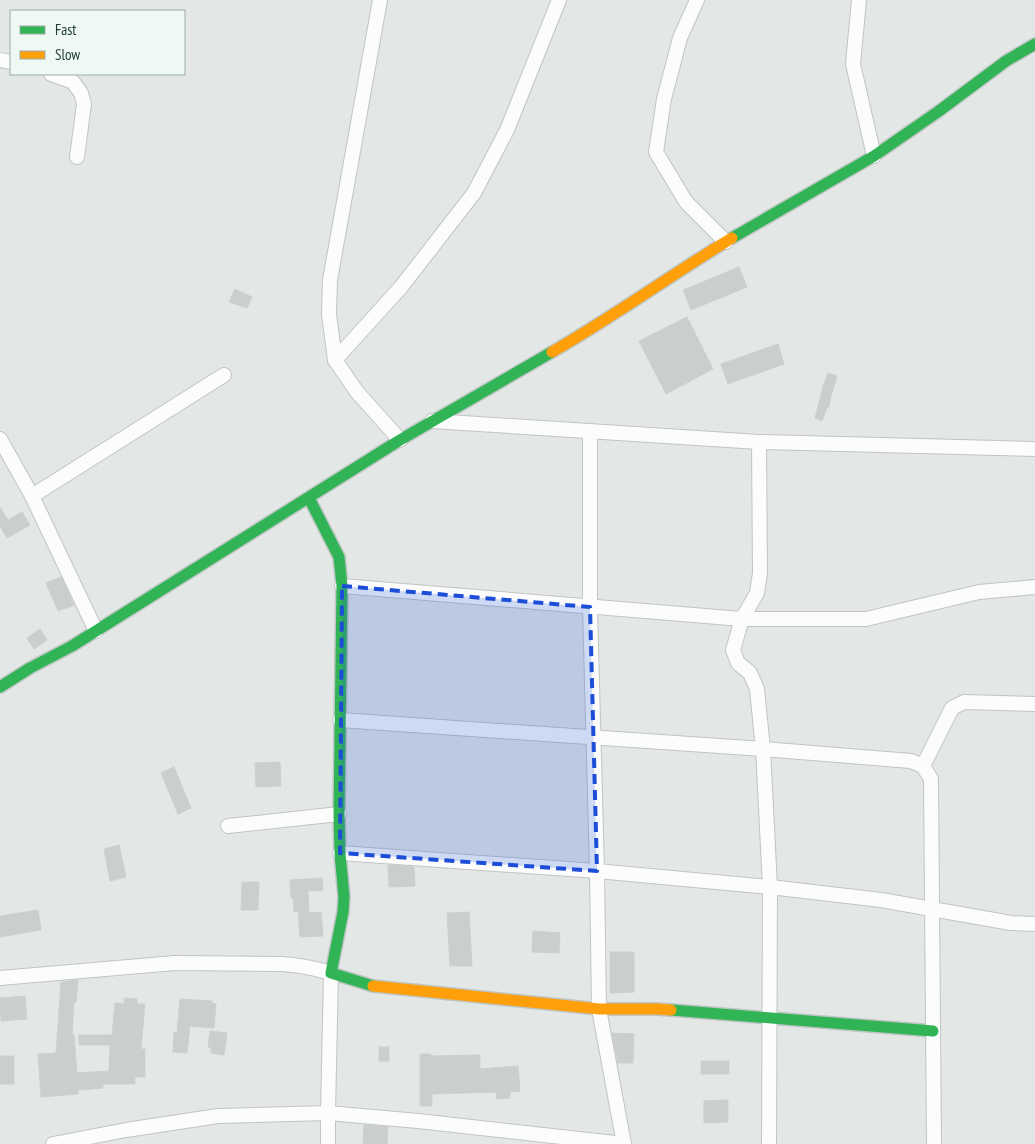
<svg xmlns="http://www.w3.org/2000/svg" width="1035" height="1144" viewBox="0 0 1035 1144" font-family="'PT Sans Narrow',sans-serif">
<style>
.building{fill:#cacfcd;stroke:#cbd1cf}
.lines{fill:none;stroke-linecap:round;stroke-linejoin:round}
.street-casing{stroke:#c0c5c3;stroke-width:16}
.fast-casing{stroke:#bec6c3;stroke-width:14}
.slow-casing{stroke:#bec6c3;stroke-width:14}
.street{stroke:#fbfcfb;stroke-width:14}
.fast{stroke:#30b455;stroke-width:11}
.slow{stroke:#ff9f0a;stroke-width:11}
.marked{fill:#1d4ed8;fill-opacity:0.2;stroke:#1d4ed8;stroke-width:4;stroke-dasharray:10 6;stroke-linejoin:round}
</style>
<rect width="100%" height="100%" fill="#e3e8e6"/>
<g class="building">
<path d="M739,267L747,287L691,310L683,290Z"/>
<path d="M235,289L252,297L247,308L229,302Z"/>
<path d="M687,317L713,369L666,394L639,341Z"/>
<path d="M778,344L784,364L728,384L721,364Z"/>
<path d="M828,373L837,376L831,396L829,407H827L822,421L815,418L823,387Z"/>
<path d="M0,507L8,520L22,512L30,525L7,538L0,526Z"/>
<path d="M61,577L74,605L58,611L46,583Z"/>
<path d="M40,629L47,640L34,649L27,638Z"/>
<path d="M280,762L281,786L256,787L255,763Z"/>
<path d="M174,767L191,808L178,814L161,773Z"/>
<path d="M119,845L126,877L110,881L104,849Z"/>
<path d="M388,865L414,867L415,886L389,887Z"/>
<path d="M322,878L323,890L308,891L309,913L321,912L323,936L300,937L298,911L294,912L293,898H291L290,880Z"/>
<path d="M242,882H259L258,910H241Z"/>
<path d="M38,910L41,930L0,937V916Z"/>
<path d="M469,912L472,966H450L447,913Z"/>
<path d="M533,931L560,933L559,953L532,952Z"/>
<path d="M610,952H634V992L610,993Z"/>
<path d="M78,980L76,1002H74L72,1035H74L77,1073L109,1071L110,1045H79V1035H112L115,1003L124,1004V998L137,999V1004H145L141,1049H145V1077H135V1084H103V1088L78,1090V1094L41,1097L38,1054L56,1053L61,982Z"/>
<path d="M25,996L27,1019L1,1021L0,998Z"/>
<path d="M180,999L212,1001V1003L216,1004L214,1028L190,1026L187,1053L173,1052L174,1032L177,1033Z"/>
<path d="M210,1031L227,1033L224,1055L211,1053V1048L208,1047Z"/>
<path d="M612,1033L634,1034L633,1063H618Z"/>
<rect x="379" y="1047" width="10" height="14"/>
<path d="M420,1054H431V1056L480,1055V1069L518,1066L520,1091L510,1092V1098L497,1099L496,1092L432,1094V1106H420Z"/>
<rect x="0" y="1056" width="14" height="28"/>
<rect x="701" y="1061" width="28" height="13"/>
<path d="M728,1100V1122L704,1123V1101Z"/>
<path d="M364,1125L388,1127L387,1144H363Z"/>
</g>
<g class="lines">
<defs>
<g id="street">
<path d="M380,0L330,280L329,314L335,360L357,392L400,440"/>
<path d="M697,0L680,38L664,99L656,152L686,202L726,242"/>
<path d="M859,0L853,64L874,156"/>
<path d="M0,60L11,62"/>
<path d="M51,74L73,82L81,93L84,104L77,157"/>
<path d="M335,360L401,287L474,193L507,130L559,0"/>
<path d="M432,421L759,442L1035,449"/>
<path d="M590,431V607L597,871L599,1009L624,1144"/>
<path d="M0,439L32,496L96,631"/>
<path d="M759,442L760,573L757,593L742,619L733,650L738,663L750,673L757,689L763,749L770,887L769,1144"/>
<path d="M32,496L224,375"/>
<path d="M342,586L742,619H866L979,592L1035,587"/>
<path d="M340,720L763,749L911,761L923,766L931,779L934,1144"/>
<path d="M923,766L952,708L964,702L1035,704"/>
<path d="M228,826L339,814"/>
<path d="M340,853L597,871L770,887L881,900L1011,923L1035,924"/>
<path d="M0,978L175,963L281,964C299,965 314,968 331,973L328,1113L418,1121L624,1144"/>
<path d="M53,1144L126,1130L218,1116L328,1113V1144"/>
</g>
<g id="fast">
<path d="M732,238L874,156L939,111L1006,61L1035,44"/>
<path d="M309,498L339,557L342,586L339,814L340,853L344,897L343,912L331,973L373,986"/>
<path d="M0,687L30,668L72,646L400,440L552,352"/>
<path d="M671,1010L933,1031"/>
</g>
<g id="slow">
<path d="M552,352C613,317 671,275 732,238"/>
<path d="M373,986L599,1009H657L671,1010"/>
</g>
</defs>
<use href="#street" class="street-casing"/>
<use href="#fast" class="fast-casing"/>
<use href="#slow" class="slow-casing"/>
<use href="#street" class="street"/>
<use href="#fast" class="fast"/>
<use href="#slow" class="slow"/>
</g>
<path class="marked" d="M342,586L590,607L597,871L340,853Z"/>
<rect x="10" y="10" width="175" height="65" fill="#f0f8f4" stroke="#9daca8"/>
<rect x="20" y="26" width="25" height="8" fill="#30b455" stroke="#9daca8"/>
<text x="55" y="35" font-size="15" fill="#203b35">Fast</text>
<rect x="20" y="51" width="25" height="8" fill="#ff9f0a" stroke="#9daca8"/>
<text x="55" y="60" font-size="15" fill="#203b35">Slow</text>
</svg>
